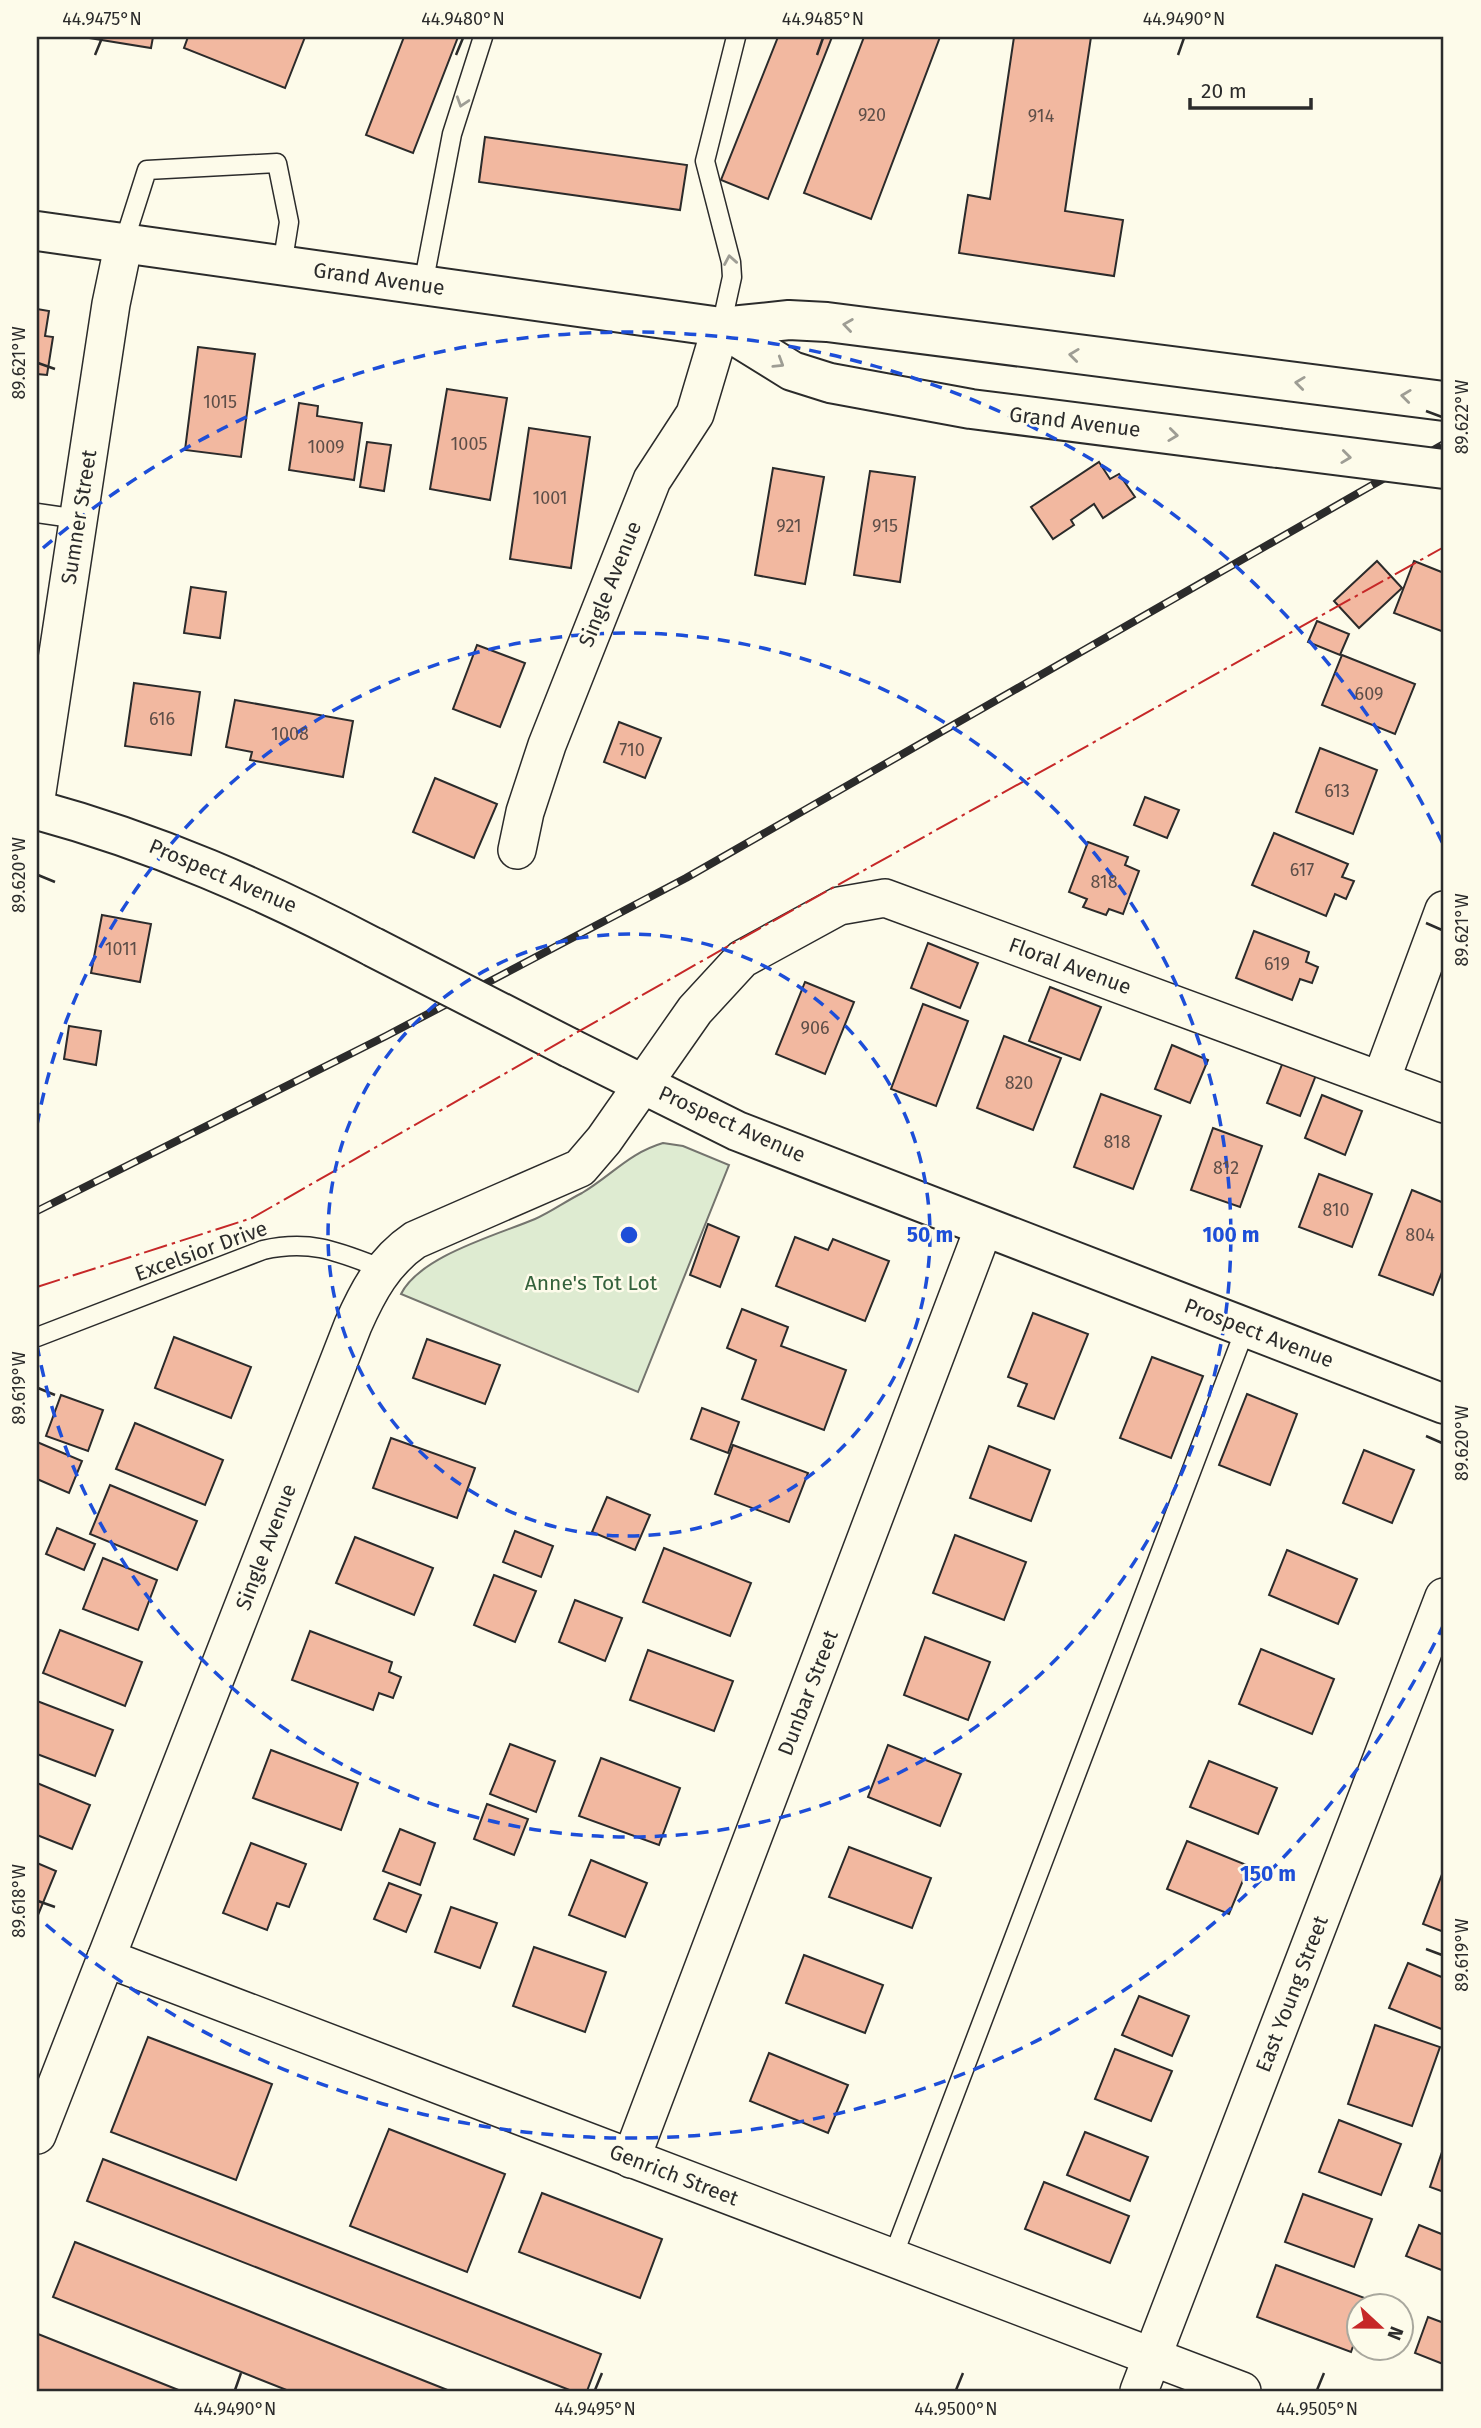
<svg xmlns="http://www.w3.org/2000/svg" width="1481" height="2428" viewBox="0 0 1481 2428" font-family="'Fira Sans',sans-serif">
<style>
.green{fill:#deebd1;stroke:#74746e;stroke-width:2}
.building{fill:#f2b8a0;stroke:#2b2b2b;stroke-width:2}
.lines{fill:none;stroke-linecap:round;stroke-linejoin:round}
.service-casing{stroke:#2b2b2b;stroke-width:21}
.minor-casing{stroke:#2b2b2b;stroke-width:40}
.tertiary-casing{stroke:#2b2b2b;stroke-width:42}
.primary-casing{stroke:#2b2b2b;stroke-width:42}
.service{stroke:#fdfbea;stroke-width:18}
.minor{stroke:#fdfbea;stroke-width:37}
.tertiary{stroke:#fdfbea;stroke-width:38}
.primary{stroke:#fdfbea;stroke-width:38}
.rail-casing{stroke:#2b2b2b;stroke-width:8}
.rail{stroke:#fdfbea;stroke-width:5;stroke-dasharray:16;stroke-linecap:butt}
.tertiary-bridge-casing{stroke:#2b2b2b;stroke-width:42;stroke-linecap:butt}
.primary-bridge-casing{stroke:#2b2b2b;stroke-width:42;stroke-linecap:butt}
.tertiary-bridge{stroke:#fdfbea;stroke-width:38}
.primary-bridge{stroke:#fdfbea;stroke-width:38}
.power{stroke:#c62828;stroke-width:2;stroke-dasharray:24 5 3.5 5;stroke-linecap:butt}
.oneway{stroke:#9e9d94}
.ticks{fill:none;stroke:#2b2b2b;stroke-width:2.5}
.ring{fill:none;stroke:#1d4ed8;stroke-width:3.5;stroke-dasharray:12 9}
.labels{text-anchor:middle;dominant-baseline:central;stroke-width:5;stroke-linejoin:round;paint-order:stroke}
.number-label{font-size:18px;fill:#5d4e48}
.street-label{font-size:21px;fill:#2b2b2b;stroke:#fdfbea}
.park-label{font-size:21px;fill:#34623c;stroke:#fdfbea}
.centre{fill:#1d4ed8;stroke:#fdfbea;stroke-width:3.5}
.ring-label{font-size:21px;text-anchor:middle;font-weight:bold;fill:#1d4ed8;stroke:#fdfbea;stroke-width:5;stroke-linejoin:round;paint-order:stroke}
.neatline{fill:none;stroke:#2b2b2b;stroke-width:2.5}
.ticks-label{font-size:18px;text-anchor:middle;fill:#2b2b2b}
</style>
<rect width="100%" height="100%" fill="#fdfbea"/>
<path class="green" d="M663,1143L683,1146L729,1165L638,1392L401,1294C420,1256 497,1235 535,1219C551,1212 566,1201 582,1193C612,1175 629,1153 663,1143Z"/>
<g class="building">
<path d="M83,37H153L151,48Z"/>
<path d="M188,37H305L285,88L184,48Z"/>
<path d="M404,37H458L413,153L366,135Z"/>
<path d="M778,37H832L768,199L721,180Z"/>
<path d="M864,37H940L871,219L804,193Z"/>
<path d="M1014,37H1091L1065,211L1123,220L1114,276L959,253L968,195L990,199Z"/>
<path d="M485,137L687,165L680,210L479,182Z"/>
<path d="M37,309L49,311L45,336L53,337L47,375L37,374Z"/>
<path d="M198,347L255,354L241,457L185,450Z"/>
<path d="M447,389L507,398L490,500L430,489Z"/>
<path d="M299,403L318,406L317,416L362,423L354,480L289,470Z"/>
<path d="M529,428L590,437L571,568L510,559Z"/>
<path d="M367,442L391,445L384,491L360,487Z"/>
<path d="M1099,462L1110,479L1119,474L1135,497L1103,518L1094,504L1071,520L1074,525L1053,539L1031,507Z"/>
<path d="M773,468L824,477L805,584L755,575Z"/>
<path d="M870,471L915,477L900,582L854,575Z"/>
<path d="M1377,561L1402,588L1359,628L1334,601Z"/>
<path d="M1414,561L1444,573V632L1394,613Z"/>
<path d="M191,587L226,592L220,638L184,633Z"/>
<path d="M1317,621L1349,634L1340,655L1308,642Z"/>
<path d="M477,645L525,663L500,727L453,709Z"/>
<path d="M1342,655L1415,684L1395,734L1322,705Z"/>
<path d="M134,683L200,692L191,755L125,746Z"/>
<path d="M235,700L353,721L343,777L250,760L252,752L226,747Z"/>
<path d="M619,722L661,738L645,778L604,762Z"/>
<path d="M1320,748L1377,770L1353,834L1296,812Z"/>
<path d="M435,778L497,804L474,858L413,832Z"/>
<path d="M1145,797L1179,810L1167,838L1134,825Z"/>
<path d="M1274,833L1348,864L1342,877L1354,881L1346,899L1335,894L1326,916L1252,885Z"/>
<path d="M1088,842L1128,857L1125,865L1139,871L1123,914L1109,909L1106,915L1083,907L1087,899L1069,892Z"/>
<path d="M102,915L151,924L140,982L91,973Z"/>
<path d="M1254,931L1309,952L1306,962L1318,967L1312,983L1300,979L1292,1000L1236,978Z"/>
<path d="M928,943L978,963L960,1008L911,988Z"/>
<path d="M805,982L854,1002L825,1074L776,1054Z"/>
<path d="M1050,987L1101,1007L1080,1060L1029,1041Z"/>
<path d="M923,1004L968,1021L936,1106L891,1089Z"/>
<path d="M69,1026L101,1031L96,1065L64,1059Z"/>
<path d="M1004,1036L1061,1058L1033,1130L977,1108Z"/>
<path d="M1172,1045L1208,1060L1190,1103L1155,1089Z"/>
<path d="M1283,1062L1316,1075L1300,1116L1267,1103Z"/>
<path d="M1101,1094L1161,1116L1133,1189L1074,1167Z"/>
<path d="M1322,1095L1362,1111L1345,1155L1305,1138Z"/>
<path d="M1213,1128L1262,1146L1240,1207L1191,1190Z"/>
<path d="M1319,1174L1372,1194L1352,1247L1299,1227Z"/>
<path d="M1412,1190L1444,1203V1267L1433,1295L1379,1275Z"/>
<path d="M708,1224L739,1237L720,1287L690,1275Z"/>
<path d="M795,1237L828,1250L833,1239L889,1261L865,1321L776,1286Z"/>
<path d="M742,1309L788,1327L781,1346L846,1370L824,1430L742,1399L756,1360L727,1348Z"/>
<path d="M1033,1313L1088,1334L1054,1419L1018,1406L1027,1384L1008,1377Z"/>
<path d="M174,1337L251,1367L231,1418L155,1388Z"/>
<path d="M427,1339L500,1365L485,1404L413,1378Z"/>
<path d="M1152,1357L1203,1376L1171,1458L1120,1438Z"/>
<path d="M1247,1394L1297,1414L1270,1485L1219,1465Z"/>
<path d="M61,1395L103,1410L88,1451L46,1436Z"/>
<path d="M702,1408L739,1422L728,1453L691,1439Z"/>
<path d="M135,1423L223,1460L205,1505L116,1469Z"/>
<path d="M391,1438L475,1468L457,1518L373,1488Z"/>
<path d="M37,1442L82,1461L69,1493L37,1479Z"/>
<path d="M733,1445L808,1473L789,1522L715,1494Z"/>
<path d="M989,1446L1050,1470L1031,1521L970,1498Z"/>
<path d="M1364,1450L1414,1470L1392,1523L1343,1503Z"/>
<path d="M110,1485L197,1521L177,1570L90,1534Z"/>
<path d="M607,1497L650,1515L635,1550L592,1532Z"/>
<path d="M57,1528L95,1544L84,1570L46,1554Z"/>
<path d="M515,1531L553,1546L541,1577L503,1562Z"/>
<path d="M955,1535L1026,1562L1004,1620L933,1593Z"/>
<path d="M355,1537L433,1568L414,1615L336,1583Z"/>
<path d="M664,1548L751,1583L730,1636L643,1602Z"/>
<path d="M1287,1550L1357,1579L1338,1624L1269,1595Z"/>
<path d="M103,1558L157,1580L138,1630L83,1609Z"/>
<path d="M494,1575L536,1591L515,1642L474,1625Z"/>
<path d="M575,1600L622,1618L605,1661L559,1642Z"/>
<path d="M60,1630L142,1662L125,1706L43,1673Z"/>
<path d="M310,1631L392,1662L389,1672L401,1677L393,1698L379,1693L373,1710L292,1680Z"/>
<path d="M925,1637L990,1662L968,1720L904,1695Z"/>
<path d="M1261,1649L1334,1679L1312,1734L1239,1704Z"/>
<path d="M648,1650L733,1681L714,1731L630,1700Z"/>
<path d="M37,1701L113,1730L95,1776L37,1754Z"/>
<path d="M510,1744L555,1761L536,1812L490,1794Z"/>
<path d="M888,1745L961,1774L940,1826L868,1797Z"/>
<path d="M271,1750L358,1783L341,1830L253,1798Z"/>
<path d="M601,1758L680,1788L659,1845L579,1816Z"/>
<path d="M1209,1761L1277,1788L1258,1834L1190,1807Z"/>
<path d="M37,1783L90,1805L72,1849L37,1835Z"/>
<path d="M487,1804L528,1819L514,1855L474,1839Z"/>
<path d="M400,1829L435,1843L420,1885L383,1871Z"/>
<path d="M1187,1841L1249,1866L1229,1914L1167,1889Z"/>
<path d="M251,1843L306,1864L289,1907L277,1903L267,1930L223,1913Z"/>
<path d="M849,1847L931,1878L912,1928L829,1897Z"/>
<path d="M591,1860L647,1883L625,1937L569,1915Z"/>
<path d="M37,1863L56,1871L38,1915H37Z"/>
<path d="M1444,1869V1932L1423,1924Z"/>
<path d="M389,1883L421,1895L406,1932L374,1919Z"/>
<path d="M451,1907L497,1923L480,1968L435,1952Z"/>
<path d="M534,1947L606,1972L585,2032L513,2006Z"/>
<path d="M804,1955L883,1985L865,2033L786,2003Z"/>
<path d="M1408,1963L1444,1978V2030L1389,2008Z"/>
<path d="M1139,1996L1189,2016L1172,2056L1122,2035Z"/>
<path d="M1375,2025L1440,2047L1412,2126L1348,2104Z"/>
<path d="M148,2037L272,2084L236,2180L111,2132Z"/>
<path d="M1115,2049L1172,2071L1151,2121L1095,2099Z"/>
<path d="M769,2053L848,2085L828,2133L750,2101Z"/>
<path d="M1339,2120L1401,2144L1381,2195L1319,2172Z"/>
<path d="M389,2129L505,2174L467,2272L350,2226Z"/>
<path d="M1085,2132L1148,2157L1130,2201L1067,2175Z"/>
<path d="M1442,2152H1444V2192L1430,2187Z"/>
<path d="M103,2159L601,2354L587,2391H572L87,2201Z"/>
<path d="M1044,2182L1129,2216L1110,2263L1025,2229Z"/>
<path d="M542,2193L662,2239L640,2298L519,2252Z"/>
<path d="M1303,2194L1372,2219L1354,2267L1285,2242Z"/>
<path d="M1419,2225L1444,2235V2271L1406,2256Z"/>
<path d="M75,2242L450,2391H289L53,2297Z"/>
<path d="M1276,2265L1370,2300L1368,2306H1358V2332L1351,2352L1257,2317Z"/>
<path d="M1428,2317L1444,2323L1443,2364L1415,2353Z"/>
<path d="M38,2334L181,2391H37Z"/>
</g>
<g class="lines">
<defs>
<g id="service">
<path d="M124,242L147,170L277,163L289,222L282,266"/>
<path d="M423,285L452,134L483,37"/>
<path d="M721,327L732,277L731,262L705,161L736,37"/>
<path d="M37,513L79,519"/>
<path d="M37,1337L263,1250C311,1239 339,1252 383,1269"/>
<path d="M892,2259L1246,1327"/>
</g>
<g id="minor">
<path d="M37,792L111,304L124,242"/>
<path d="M517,850L525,812L547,745L652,480L695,414L721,327"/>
<path d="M1381,1080L1444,910"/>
<path d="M106,1958L1242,2391"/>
<path d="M37,2135L353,1325C368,1291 384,1261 415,1240L580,1168L604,1140L695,1010L742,959L839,906L885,898L1444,1104"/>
<path d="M631,2159L984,1227"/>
<path d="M1139,2391L1444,1597"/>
</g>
<g id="tertiary">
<path d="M37,810C155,842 264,890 373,947"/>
<path d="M570,1048L737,1131L1444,1404"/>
</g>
<g id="primary">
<path d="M37,231L721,327L789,320L827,322L1444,401"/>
<path d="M721,327L792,371L830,383L971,409L1278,448"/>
</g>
</defs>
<use href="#service" class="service-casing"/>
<use href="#minor" class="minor-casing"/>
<use href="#tertiary" class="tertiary-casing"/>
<use href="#primary" class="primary-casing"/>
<use href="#service" class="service"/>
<use href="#minor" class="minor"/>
<use href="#tertiary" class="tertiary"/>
<use href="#primary" class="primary"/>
<defs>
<path id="rail" d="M37,1211L386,1036L686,878L1444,444"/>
</defs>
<use href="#rail" class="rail-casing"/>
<use href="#rail" class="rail"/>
<defs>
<path id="tertiary-bridge" d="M373,947L570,1048"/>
<path id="primary-bridge" d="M1278,448L1444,469"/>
</defs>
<use href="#tertiary-bridge" class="tertiary-bridge-casing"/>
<use href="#primary-bridge" class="primary-bridge-casing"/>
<use href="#tertiary-bridge" class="tertiary-bridge"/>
<use href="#primary-bridge" class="primary-bridge"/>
<path class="power" d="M37,1287L252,1218L730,945L1444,547"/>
</g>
<defs><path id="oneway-chevron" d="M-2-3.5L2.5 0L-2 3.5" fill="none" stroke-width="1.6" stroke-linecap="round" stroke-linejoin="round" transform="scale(1.75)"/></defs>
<g class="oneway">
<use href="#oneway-chevron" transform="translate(462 102) rotate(108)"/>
<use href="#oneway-chevron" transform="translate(730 260) rotate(-100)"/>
<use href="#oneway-chevron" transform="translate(848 325) rotate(-172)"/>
<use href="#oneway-chevron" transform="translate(1074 355) rotate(-173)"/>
<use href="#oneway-chevron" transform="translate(779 363) rotate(32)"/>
<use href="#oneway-chevron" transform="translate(1300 383) rotate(-173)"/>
<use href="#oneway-chevron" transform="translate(1406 396) rotate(-173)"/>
<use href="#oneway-chevron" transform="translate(1173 435) rotate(7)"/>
<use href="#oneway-chevron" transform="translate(1346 457) rotate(7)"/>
</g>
<path class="ticks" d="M95,55L102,38M456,55L463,38M817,55L823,38M1178,55L1184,38M38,363L55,369M1426,411L1442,417M38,875L55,882M1426,923L1442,930M38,1388L55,1395M1426,1436L1442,1443M38,1901L55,1907M1426,1949L1442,1955M235,2390L241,2373M595,2390L602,2373M956,2390L963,2373M1317,2390L1324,2373"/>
<g class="ring">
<circle cx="629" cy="1235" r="301"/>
<path d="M37 1125A602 602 0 1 1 37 1345"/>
<path d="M1444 1624A903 903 0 0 1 43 1922M43 548A903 903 0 0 1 1444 846"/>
</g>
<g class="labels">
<g class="number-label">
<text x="872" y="115">920</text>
<text x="1041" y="116">914</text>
<text x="220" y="402">1015</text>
<text x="469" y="444">1005</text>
<text x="326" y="447">1009</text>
<text x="550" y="498">1001</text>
<text x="789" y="526">921</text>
<text x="885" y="526">915</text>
<text x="1369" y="694">609</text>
<text x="162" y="719">616</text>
<text x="290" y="734">1008</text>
<text x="632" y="750">710</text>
<text x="1337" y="791">613</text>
<text x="1302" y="870">617</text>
<text x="1104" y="882">818</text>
<text x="121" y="949">1011</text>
<text x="1277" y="964">619</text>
<text x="815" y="1028">906</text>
<text x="1019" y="1083">820</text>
<text x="1117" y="1142">818</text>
<text x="1226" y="1168">812</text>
<text x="1336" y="1210">810</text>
<text x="1420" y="1235">804</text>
</g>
<g class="street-label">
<text transform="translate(379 279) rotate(8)">Grand Avenue</text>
<text transform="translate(1075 422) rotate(7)">Grand Avenue</text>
<text transform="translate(79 517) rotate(-81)">Sumner Street</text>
<text transform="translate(610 584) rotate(-68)">Single Avenue</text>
<text transform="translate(223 876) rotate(23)">Prospect Avenue</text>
<text transform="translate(1070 966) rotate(20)">Floral Avenue</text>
<text transform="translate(732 1124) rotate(24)">Prospect Avenue</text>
<text transform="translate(201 1251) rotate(-20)">Excelsior Drive</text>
<text transform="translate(1259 1333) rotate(21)">Prospect Avenue</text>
<text transform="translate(266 1547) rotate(-69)">Single Avenue</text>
<text transform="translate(808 1693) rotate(-69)">Dunbar Street</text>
<text transform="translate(1292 1994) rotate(-69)">East Young Street</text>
<text transform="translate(674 2175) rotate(21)">Genrich Street</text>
</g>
<g class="park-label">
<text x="591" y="1283">Anne's Tot Lot</text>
</g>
</g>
<circle cx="629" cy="1235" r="10" class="centre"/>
<g class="ring-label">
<text x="930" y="1242">50 m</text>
<text x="1231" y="1242">100 m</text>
<text x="1268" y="1881">150 m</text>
</g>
<rect width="1481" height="2428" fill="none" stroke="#fdfbea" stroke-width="77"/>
<g transform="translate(1380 2327) rotate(112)"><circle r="33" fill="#fdfbea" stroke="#a9a89e" stroke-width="2"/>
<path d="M0-5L12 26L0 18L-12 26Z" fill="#c62828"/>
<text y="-10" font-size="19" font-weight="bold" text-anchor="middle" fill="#2b2b2b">N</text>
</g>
<path d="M1190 98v10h121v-10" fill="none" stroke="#2b2b2b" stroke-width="3.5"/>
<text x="1201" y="98" font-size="21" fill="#2b2b2b" stroke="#fdfbea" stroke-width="5" paint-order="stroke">20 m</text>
<rect x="38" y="38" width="1404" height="2352" class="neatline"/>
<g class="ticks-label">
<text x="102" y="25">44.9475°N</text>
<text x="463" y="25">44.9480°N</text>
<text x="823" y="25">44.9485°N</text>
<text x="1184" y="25">44.9490°N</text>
<text transform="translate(19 363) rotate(-90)" y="6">89.621°W</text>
<text transform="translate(1462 417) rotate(-90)" y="6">89.622°W</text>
<text transform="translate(19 875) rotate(-90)" y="6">89.620°W</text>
<text transform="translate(1462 930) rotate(-90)" y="6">89.621°W</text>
<text transform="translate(19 1388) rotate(-90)" y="6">89.619°W</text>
<text transform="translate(1462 1443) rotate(-90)" y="6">89.620°W</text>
<text transform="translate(19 1901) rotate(-90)" y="6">89.618°W</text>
<text transform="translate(1462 1955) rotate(-90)" y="6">89.619°W</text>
<text x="235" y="2415">44.9490°N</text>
<text x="595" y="2415">44.9495°N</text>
<text x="956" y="2415">44.9500°N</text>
<text x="1317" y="2415">44.9505°N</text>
</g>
</svg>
